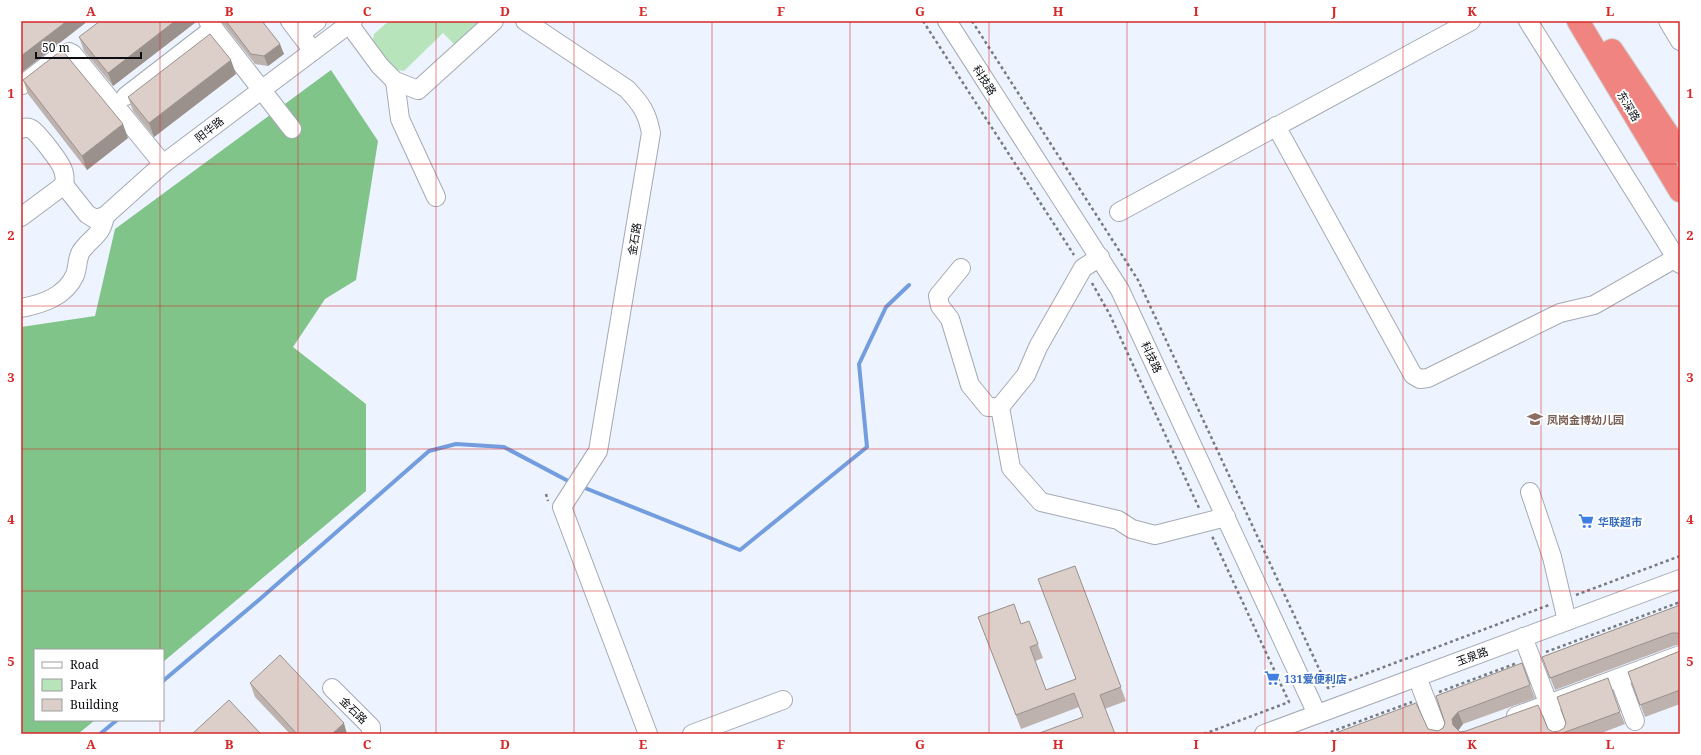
<svg xmlns="http://www.w3.org/2000/svg" width="1701" height="755" viewBox="0 0 1701 755" font-family="'Noto Serif','Noto Sans SC',serif">
<style>
.green{fill:#b7e4bb}
.forest{fill:#81c489}
.lines{fill:none;stroke-linecap:round;stroke-linejoin:round}
.stream{stroke:#739dde;stroke-width:4}
.minor-casing{stroke:#a4aab4;stroke-width:20}
.highway-casing{stroke:#d3d3d4;stroke-width:24}
.path{stroke:#767a82;stroke-width:2.5;stroke-dasharray:3 3;stroke-linecap:butt}
.minor{stroke:#fff;stroke-width:18}
.highway{stroke:#f08480;stroke-width:22}
.wall{fill:#bdb2ad}
.shaded-wall{fill:#9a918d}
.building{fill:#dccfc9;stroke:#9a918d}
.grid{fill:none;stroke:#d62828;stroke-width:1;stroke-opacity:0.55}
.labels{text-anchor:middle;dominant-baseline:central;stroke-width:4;stroke-linejoin:round;paint-order:stroke}
.street-label{font-size:11px;fill:#0b0d11;stroke:#fff}
.education-label{font-size:11px;font-weight:bold;fill:#785e54;stroke:#fff;text-anchor:start}
.shop-label{font-size:11px;font-weight:bold;fill:#366cbe;stroke:#fff;text-anchor:start}
.neatline{fill:none;stroke:#d62828;stroke-width:1.5}
.grid-label{font-size:13px;text-anchor:middle;font-weight:bold;fill:#d62828}
</style>
<rect width="100%" height="100%" fill="#edf4ff"/>
<path class="green" d="M389,21H484L457,47L443,33L404,71L392,69L372,45L374,34Z"/>
<path class="forest" d="M331,70L378,141L356,280L325,299L293,347L366,404V491L163,662V650H35V720H95L78,734H21V327L95,316L115,229Z"/>
<g class="lines">
<g class="stream">
<path d="M580,486L740,550L867,447L859,364L886,307L909,285"/>
<path d="M163,681L260,599L429,451L456,444L504,447L572,483"/>
<path d="M100,734L117,720"/>
</g>
<defs>
<g id="minor">
<path d="M208,21L292,129"/>
<path d="M290,21L313,51"/>
<path d="M525,21L627,89C641,104 647,112 651,133L598,451L562,507L648,734"/>
<path d="M947,21L1120,290L1317,714"/>
<path d="M1528,21L1680,264"/>
<path d="M1668,21L1680,41"/>
<path d="M349,24L380,66L395,81L418,90L494,21"/>
<path d="M300,34L317,21"/>
<path d="M395,81L400,119L436,197"/>
<path d="M22,85L61,55L69,52L73,54L163,164"/>
<path d="M126,96L214,28"/>
<path d="M1276,126L1413,375L1420,379L1428,378L1560,313L1594,305L1676,258"/>
<path d="M21,129C25,127 29,127 33,130C40,136 60,161 63,170C65,175 65,180 64,185L21,217"/>
<path d="M64,185L87,214L95,219L105,216L163,164L353,21"/>
<path d="M1119,212L1471,21"/>
<path d="M1100,257L1083,268L1038,347L1026,375L1000,407L1011,468L1041,502L1118,520L1132,529L1155,535L1226,517"/>
<path d="M961,268L938,296L940,306L950,319L970,385L988,407H1000"/>
<path d="M21,308C42,304 65,297 75,275C78,267 77,255 83,249C94,235 101,236 105,216"/>
<path d="M1530,492L1552,557L1567,621"/>
<path d="M1523,637L1560,734"/>
<path d="M1417,677L1439,734"/>
<path d="M1619,678L1635,721"/>
<path d="M332,688L371,727V734"/>
<path d="M1516,716L1680,655"/>
<path d="M692,734L783,700"/>
<path d="M1264,734L1680,579"/>
</g>
<g id="highway">
<path d="M1578,21L1680,191"/>
<path d="M1612,50L1680,152"/>
</g>
</defs>
<use href="#minor" class="minor-casing"/>
<use href="#highway" class="highway-casing"/>
<g class="path">
<path d="M923,21L1074,255"/>
<path d="M972,21L1138,280L1328,688L1549,605"/>
<path d="M1092,283L1110,315L1199,508"/>
<path d="M546,494L548,501"/>
<path d="M1576,595L1680,556"/>
<path d="M1546,652L1680,602"/>
<path d="M1439,692L1517,663"/>
<path d="M1204,734L1289,702L1212,536"/>
<path d="M1325,734L1412,702"/>
</g>
<use href="#minor" class="minor"/>
<use href="#highway" class="highway"/>
</g>
<g class="wall">
<path d="M221,21H262L284,54L268,66L255,64Z"/>
<path d="M196,22L113,86L84,51L79,37Z"/>
<path d="M236,74L154,137L133,111L128,97Z"/>
<path d="M23,80L128,138L87,170L28,94Z"/>
<path d="M1075,566L1126,701L1083,717L1079,707L1021,729L978,617L1021,624L1029,621L1043,658L1035,661L1046,690L1075,679Z"/>
<path d="M1680,605V645H1676L1555,690L1542,657Z"/>
<path d="M1680,651V704L1645,717L1628,672Z"/>
<path d="M1522,663L1535,698L1463,724L1458,730L1460,732L1548,729L1553,732L1559,731L1620,712L1625,724L1599,734H1333L1428,729L1438,731L1443,728L1445,723L1436,696Z"/>
<path d="M250,683L347,734H290L255,697Z"/>
</g>
<g class="shaded-wall">
<path d="M67,21H88L21,73V56Z"/>
<path d="M175,21H196V22L113,86L108,73Z"/>
<path d="M280,44L284,54L268,66L264,56Z"/>
<path d="M231,60L236,74L154,137L149,123Z"/>
<path d="M123,124L128,138L87,170L82,156Z"/>
<path d="M1458,712L1463,724L1457,732L1453,725L1452,719Z"/>
<path d="M344,723L347,734H332Z"/>
</g>
<g class="building">
<path d="M21,21H67L21,56Z"/>
<path d="M100,21H175L108,73L79,37Z"/>
<path d="M226,21H262L280,44L264,56L251,54Z"/>
<path d="M210,34L231,60L149,123L128,97Z"/>
<path d="M62,50L123,124L82,156L23,80Z"/>
<path d="M1075,566L1121,687L1100,695L1115,734H1037L1083,717L1074,693L1016,715L978,617L1014,604L1021,624L1029,621L1038,644L1030,647L1046,690L1076,679L1038,579Z"/>
<path d="M1680,605V634L1678,633H1672L1550,678L1542,657Z"/>
<path d="M1680,651V690L1640,705L1628,672Z"/>
<path d="M280,655L344,723L332,734H297L250,683Z"/>
<path d="M1522,663L1530,685L1458,712L1452,719L1453,725L1460,732L1466,731L1538,705L1548,729L1553,732L1559,731L1564,728L1566,723L1557,697L1608,678L1620,712L1560,734H1333L1416,703L1428,729L1438,731L1443,728L1445,723L1436,696Z"/>
<path d="M229,700L260,733L259,734H192Z"/>
</g>
<path class="grid" d="M160,21V650M298,21V734M436,21V734M574,21V734M712,21V734M850,21V734M989,21V734M1127,21V734M1265,21V734M1403,21V734M1541,21V734M21,164H1680M21,306H1680M21,449H1680M21,591H1680M160,720V734"/>
<defs>
<symbol id="school-bare" viewBox="-9 -9 18 18"><path d="M0-5L7-2L0 1L-7-2ZM-4 1L0 2.5L4 1V4Q0 6-4 4Z" fill="#8d6e63" stroke="#fff" stroke-width="2.5" paint-order="stroke"/></symbol>
<symbol id="supermarket-bare" viewBox="-9 -9 18 18"><path d="M-6-5.5h2.5l.6 2H6L4.5 2H-2.5L-4.4-4H-6ZM-1.5 3.2a1.3 1.3 0 1 0 .1 0ZM3 3.2a1.3 1.3 0 1 0 .1 0Z" fill="#3f7fe0" stroke="#fff" stroke-width="2.5" paint-order="stroke"/></symbol>
</defs>
<g fill-rule="evenodd">
<use href="#school-bare" x="1524" y="408" width="22" height="22"/>
<use href="#supermarket-bare" x="1575" y="510" width="22" height="22"/>
<use href="#supermarket-bare" x="1261" y="667" width="22" height="22"/>
</g>
<g class="labels">
<g class="street-label">
<text transform="translate(985 80) rotate(57)">科技路</text>
<text transform="translate(1629 106) rotate(59)">东深路</text>
<text transform="translate(209 129) rotate(-38)">阳华路</text>
<text transform="translate(634 239) rotate(-81)">金石路</text>
<text transform="translate(1152 357) rotate(65)">科技路</text>
<text transform="translate(1472 656) rotate(-20)">玉泉路</text>
<text transform="translate(354 710) rotate(44)">金石路</text>
</g>
<g class="education-label">
<text x="1547" y="419">凤岗金博幼儿园</text>
</g>
<g class="shop-label">
<text x="1598" y="521">华联超市</text>
<text x="1284" y="678">131爱便利店</text>
</g>
</g>
<rect width="1701" height="755" fill="none" stroke="#ffffff" stroke-width="44"/>
<rect x="34" y="649" width="130" height="72" fill="#ffffff" stroke="#9d9ea0"/>
<rect x="42" y="662" width="20" height="6" fill="#ffffff" stroke="#9d9ea0"/>
<text x="70" y="669" font-size="12" fill="#0b0d11">Road</text>
<rect x="42" y="679" width="20" height="12" fill="#b7e4bb" stroke="#9d9ea0"/>
<text x="70" y="689" font-size="12" fill="#0b0d11">Park</text>
<rect x="42" y="699" width="20" height="12" fill="#dccfc9" stroke="#9d9ea0"/>
<text x="70" y="709" font-size="12" fill="#0b0d11">Building</text>
<path d="M36 52v6h105v-6" fill="none" stroke="#0b0d11" stroke-width="2"/>
<text x="42" y="52" font-size="12" fill="#0b0d11" stroke="#ffffff" stroke-width="3" paint-order="stroke">50 m</text>
<rect x="22" y="22" width="1657" height="711" class="neatline"/>
<g class="grid-label">
<text x="91" y="16">A</text>
<text x="229" y="16">B</text>
<text x="367" y="16">C</text>
<text x="505" y="16">D</text>
<text x="643" y="16">E</text>
<text x="781" y="16">F</text>
<text x="920" y="16">G</text>
<text x="1058" y="16">H</text>
<text x="1196" y="16">I</text>
<text x="1334" y="16">J</text>
<text x="1472" y="16">K</text>
<text x="1610" y="16">L</text>
<text x="11" y="98">1</text>
<text x="1690" y="98">1</text>
<text x="11" y="240">2</text>
<text x="1690" y="240">2</text>
<text x="11" y="382">3</text>
<text x="1690" y="382">3</text>
<text x="11" y="524">4</text>
<text x="1690" y="524">4</text>
<text x="11" y="666">5</text>
<text x="1690" y="666">5</text>
<text x="91" y="749">A</text>
<text x="229" y="749">B</text>
<text x="367" y="749">C</text>
<text x="505" y="749">D</text>
<text x="643" y="749">E</text>
<text x="781" y="749">F</text>
<text x="920" y="749">G</text>
<text x="1058" y="749">H</text>
<text x="1196" y="749">I</text>
<text x="1334" y="749">J</text>
<text x="1472" y="749">K</text>
<text x="1610" y="749">L</text>
</g>
</svg>
